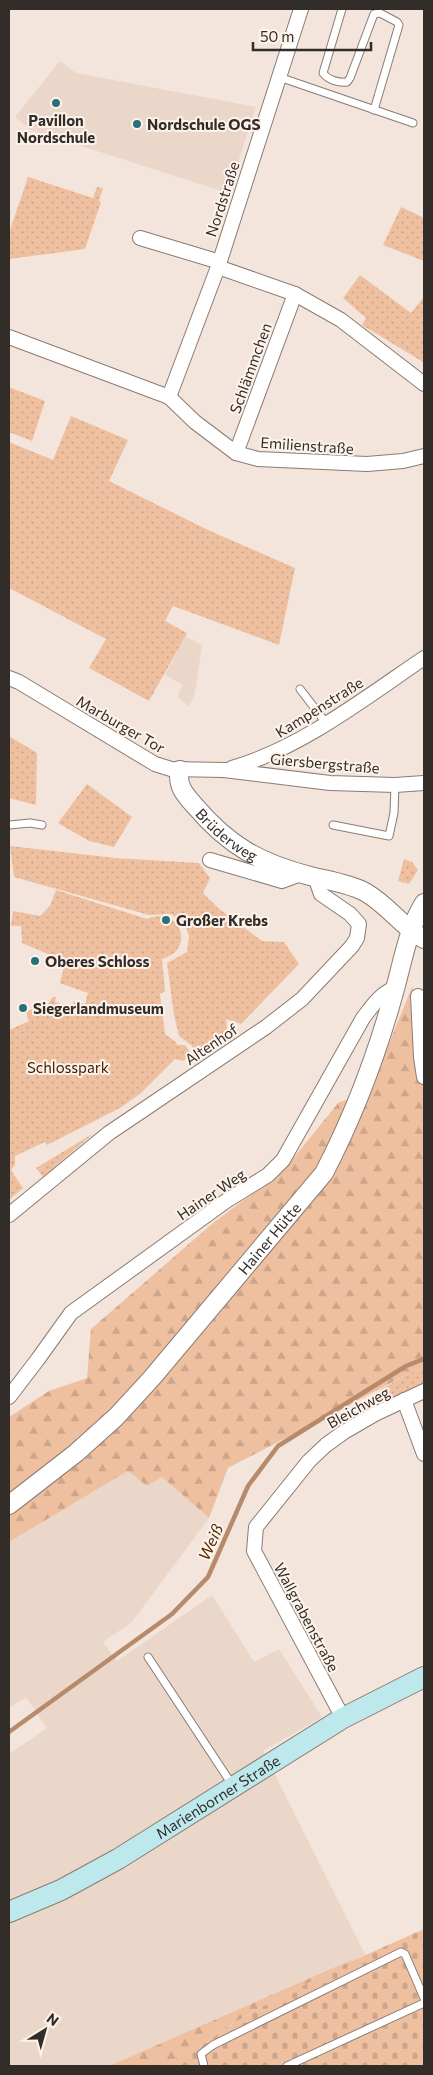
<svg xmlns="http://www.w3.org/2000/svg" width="433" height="2075" viewBox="0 0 433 2075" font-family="Commissioner,sans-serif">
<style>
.built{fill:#ebd7c9}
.green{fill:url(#green-dots)}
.forest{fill:url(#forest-firs)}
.cemetery{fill:url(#cemetery-stones)}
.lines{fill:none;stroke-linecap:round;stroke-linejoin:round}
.stream{stroke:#b78a6b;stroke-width:4.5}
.service-casing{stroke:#897c73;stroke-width:9}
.minor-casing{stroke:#897c73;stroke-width:16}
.tertiary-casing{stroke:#897c73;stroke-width:20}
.secondary-casing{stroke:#897c73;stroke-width:22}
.service{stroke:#fff;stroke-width:7}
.minor{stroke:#fff;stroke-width:14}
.tertiary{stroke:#fff;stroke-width:18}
.secondary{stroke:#bde9ed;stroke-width:20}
.poi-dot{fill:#287179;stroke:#fef3eb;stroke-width:2}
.labels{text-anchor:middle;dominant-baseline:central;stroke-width:4;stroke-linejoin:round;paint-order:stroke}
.poi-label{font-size:15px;font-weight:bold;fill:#332d2a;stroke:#fef3eb;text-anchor:start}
.street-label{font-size:15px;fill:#332d2a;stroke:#fef3eb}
.park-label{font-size:15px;fill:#402108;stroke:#fef3eb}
.water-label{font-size:16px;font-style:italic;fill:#562b04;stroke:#fef3eb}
</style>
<defs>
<pattern id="green-dots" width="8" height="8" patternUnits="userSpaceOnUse" patternTransform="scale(1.25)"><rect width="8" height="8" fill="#efc0a0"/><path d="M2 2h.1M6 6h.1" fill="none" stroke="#cda58a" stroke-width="1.8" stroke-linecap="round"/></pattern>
<pattern id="forest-firs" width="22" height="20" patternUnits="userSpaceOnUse" patternTransform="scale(1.25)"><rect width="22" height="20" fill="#efc0a0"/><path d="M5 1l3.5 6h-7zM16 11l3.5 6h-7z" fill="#cda58a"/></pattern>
<pattern id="cemetery-stones" width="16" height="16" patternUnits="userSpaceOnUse" patternTransform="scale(1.25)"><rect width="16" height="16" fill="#efc0a0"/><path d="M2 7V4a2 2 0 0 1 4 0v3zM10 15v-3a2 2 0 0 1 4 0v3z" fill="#cda58a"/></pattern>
</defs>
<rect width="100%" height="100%" fill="#f3e5db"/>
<g class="built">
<path d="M60,61L76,73L256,107L228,193L31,130L15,117Z"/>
<path d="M185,636L202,645L195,693L189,706L177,697L183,685L165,675Z"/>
<path d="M128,1471L147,1486L162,1477L209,1518L132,1622L103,1642L117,1661L212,1595L254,1662L279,1649L322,1717L263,1751L365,1954L109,2066H9V1754L47,1728L26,1697L9,1708V1542Z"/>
</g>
<g class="green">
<path d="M28,177L93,198L97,187L103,188L99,201L101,202L85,249L9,259V233Z"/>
<path d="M401,207L424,218V261L383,245Z"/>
<path d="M360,275L411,313L424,297L423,362L362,325L366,318L343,298Z"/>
<path d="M9,387L45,401L32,441L9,432Z"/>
<path d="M71,416L128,440L109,481L208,530L295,568L279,645L173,606L165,621L187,633L149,701L89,668L106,639L9,588V442L53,460Z"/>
<path d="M9,736L37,753L36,805L9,798Z"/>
<path d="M87,784L132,817L114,847L89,841L58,823Z"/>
<path d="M10,846L115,858L199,863L210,878L203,893L218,908L262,941L284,942L299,964L241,1024L226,1019L228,1038L198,1056L191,1045L179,1036L174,1015L167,963L187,952L189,936L184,922L171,914L149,915L14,877Z"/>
<path d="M404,859L412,862L418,870L409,884L398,881Z"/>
<path d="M56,890L147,919C180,905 197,949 162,959L165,991L160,994L165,1034L176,1042L177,1045H185L190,1052L188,1057L183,1061L175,1059L140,1094L120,1108L47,1145L45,1142L15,1156V1165L11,1170L23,1188L9,1200V1030L29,1021L26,1012L42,1004L45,1008L53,997H56L55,1002L72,1007L74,1001L85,1004L88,993L62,984L60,983L64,967L61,966L62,960L22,943L21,926H11L13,911L40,916L50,906Z"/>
<path d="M94,1133L43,1177L36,1168Z"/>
<path d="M424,1367V1385L385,1401L380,1390L408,1374Z"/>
</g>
<g class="forest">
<path d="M412,987L424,1013V1367L408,1374L228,1468L209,1518L162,1477L147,1486L128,1471L9,1542V1417L49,1391L87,1378L91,1329L213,1223L283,1171L339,1102L368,1095Z"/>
<path d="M365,1954L260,2008L229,2026L204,2044L181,2055L165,2066H109Z"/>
</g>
<path class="cemetery" d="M424,1929V2066H165L181,2055L204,2044L229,2026L260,2008L343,1965Z"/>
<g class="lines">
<path class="stream" d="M9,1732L172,1614L208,1577L248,1486L278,1446L406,1366L424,1359"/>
<defs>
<g id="service">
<path d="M342,9L323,73C328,80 339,83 347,82L350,78L374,14L380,13L397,22L399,25L374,110"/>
<path d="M279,77L413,123"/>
<path d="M300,689L326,723"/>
<path d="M9,825L30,823L42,825"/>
<path d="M333,825L389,836L394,813L395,785"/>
<path d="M148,1657L233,1786"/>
<path d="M204,2066L201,2054L213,2045L401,1952L405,1954L424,1998"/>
<path d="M287,2066L424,2003"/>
</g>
<g id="minor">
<path d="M140,238L220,262"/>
<path d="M218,267L295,294L341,320L424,384"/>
<path d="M9,337L169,397L195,422L236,453L258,459L367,464L403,461L424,456"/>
<path d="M169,397L218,267L301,9"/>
<path d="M236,453L295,294"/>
<path d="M9,678L19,682L155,764L171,769L224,770L330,783L395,785L424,783"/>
<path d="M232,768C301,748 365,698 424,658"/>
<path d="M210,860L282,881L301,874"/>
<path d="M418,996L421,1057L424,1077"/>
<path d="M9,1215L109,1133L266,1027L302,999L352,946L357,938L359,924L350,914L321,894L315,877"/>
<path d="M9,1397L38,1359L71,1313L226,1201L268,1175L283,1160L363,1018C373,1005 380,994 395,988"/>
<path d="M404,1400L424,1454"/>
<path d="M343,1718L254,1551L256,1527L309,1461L326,1445L344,1432L375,1414L424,1391"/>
</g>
<g id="tertiary">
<path id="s1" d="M180,770C176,785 185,795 195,806C229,846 260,863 310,876C326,880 351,884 365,892C387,904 402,927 424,939"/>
<path id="s2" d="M9,1505L76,1453L116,1417L151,1379L324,1173C353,1117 376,1057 393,996C402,966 407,930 424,903"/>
</g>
<g id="secondary">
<path id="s3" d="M9,1912L61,1890L118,1859L343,1718L424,1677"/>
</g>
</defs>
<use href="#service" class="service-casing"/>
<use href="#minor" class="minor-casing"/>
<use href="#tertiary" class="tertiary-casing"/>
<use href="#secondary" class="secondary-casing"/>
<use href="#service" class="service"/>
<use href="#minor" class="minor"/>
<use href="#tertiary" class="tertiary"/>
<use href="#secondary" class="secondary"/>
</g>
<g class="poi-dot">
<circle cx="56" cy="103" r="5"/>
<circle cx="137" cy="124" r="5"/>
<circle cx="166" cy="920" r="5"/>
<circle cx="35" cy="961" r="5"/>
<circle cx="23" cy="1008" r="5"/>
</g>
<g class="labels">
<g class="poi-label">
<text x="56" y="120" text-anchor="middle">Pavillon<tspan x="56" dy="17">Nordschule</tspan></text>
<text x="147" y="124">Nordschule OGS</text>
<text x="176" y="920">Großer Krebs</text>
<text x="45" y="961">Oberes Schloss</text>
<text x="33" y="1008">Siegerlandmuseum</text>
</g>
<g class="street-label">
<text transform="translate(222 199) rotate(-72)">Nordstraße</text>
<text transform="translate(250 368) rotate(-70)">Schlämmchen</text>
<text transform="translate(307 445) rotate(4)">Emilienstraße</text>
<text transform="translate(319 707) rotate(-32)">Kampenstraße</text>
<text transform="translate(121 724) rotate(30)">Marburger Tor</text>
<text transform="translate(325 763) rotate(5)">Giersbergstraße</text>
<text stroke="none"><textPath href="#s1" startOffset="84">Brüderweg</textPath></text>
<text transform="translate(211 1044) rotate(-34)">Altenhof</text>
<text transform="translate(211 1194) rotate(-34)">Hainer Weg</text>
<text stroke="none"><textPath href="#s2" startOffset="374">Hainer Hütte</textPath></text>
<text transform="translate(358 1407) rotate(-29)">Bleichweg</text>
<text transform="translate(307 1617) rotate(62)">Wallgrabenstraße</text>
<text stroke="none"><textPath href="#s3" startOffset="239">Marienborner Straße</textPath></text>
</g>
<g class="park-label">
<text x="68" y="1067">Schlosspark</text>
</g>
<g class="water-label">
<text transform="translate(210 1542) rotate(-66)">Weiß</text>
</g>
</g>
<rect width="433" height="2075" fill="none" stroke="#332d2a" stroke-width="20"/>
<g transform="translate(45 2030) rotate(37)" stroke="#fef3eb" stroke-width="4" paint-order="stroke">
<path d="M0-4L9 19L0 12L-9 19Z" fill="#332d2a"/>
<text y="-8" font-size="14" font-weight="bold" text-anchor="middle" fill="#332d2a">N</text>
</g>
<path d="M253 42v8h118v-8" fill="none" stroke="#332d2a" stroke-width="2.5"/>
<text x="260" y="42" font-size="15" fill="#332d2a" stroke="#fef3eb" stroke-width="4" paint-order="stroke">50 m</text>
</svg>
